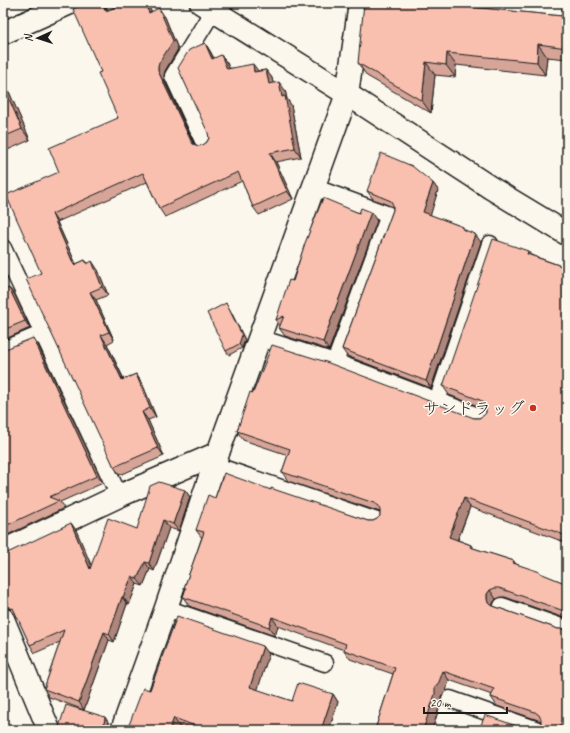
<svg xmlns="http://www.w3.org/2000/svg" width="570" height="733" viewBox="0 0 570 733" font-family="Caveat,'Klee One',sans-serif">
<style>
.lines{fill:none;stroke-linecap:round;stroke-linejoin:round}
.lane-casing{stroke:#1c1c1c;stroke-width:19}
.street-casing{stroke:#1c1c1c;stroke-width:25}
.secondary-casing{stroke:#1c1c1c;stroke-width:25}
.lane{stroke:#fbf7ec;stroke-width:16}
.street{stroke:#fbf7ec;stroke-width:22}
.secondary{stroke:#fbf7ec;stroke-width:22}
.wall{fill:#d6a597;stroke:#1c1c1c}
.shaded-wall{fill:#ae867b;stroke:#1c1c1c}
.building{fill:#f9c0b0;stroke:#1c1c1c}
.poi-dot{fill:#c8321e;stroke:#fbf7ec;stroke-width:1.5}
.labels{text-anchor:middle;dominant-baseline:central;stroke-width:3;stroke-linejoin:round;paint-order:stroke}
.poi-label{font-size:17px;fill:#1c1c1c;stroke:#fbf7ec;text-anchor:end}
</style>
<rect width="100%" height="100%" fill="#fbf7ec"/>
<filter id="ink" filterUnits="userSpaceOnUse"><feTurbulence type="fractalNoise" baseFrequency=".025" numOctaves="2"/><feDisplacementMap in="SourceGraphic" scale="8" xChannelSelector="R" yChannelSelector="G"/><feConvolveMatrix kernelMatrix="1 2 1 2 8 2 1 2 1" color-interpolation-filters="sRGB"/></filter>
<g filter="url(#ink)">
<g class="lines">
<defs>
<g id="lane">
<path d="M205,145L173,76L213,11"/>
<path d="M313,187L389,215L335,362"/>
<path d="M3,248L119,496"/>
<path d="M260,338L335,362L483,418"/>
<path d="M3,350L43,333"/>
<path d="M437,401L490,244"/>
<path d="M214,465L377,521"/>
<path d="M502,606L567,629"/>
<path d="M166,608L325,663"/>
<path d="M450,699L538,730"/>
</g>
<g id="street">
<path d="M3,33L70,3"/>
<path d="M3,551L119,496L218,453"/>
<path d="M3,619L49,730"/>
<path d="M122,730L166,608L218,453L347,94L360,3"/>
</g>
<path id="secondary" d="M201,3L347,94L491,188L567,234"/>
</defs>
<use href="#lane" class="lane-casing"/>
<use href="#street" class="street-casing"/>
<use href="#secondary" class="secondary-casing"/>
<use href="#lane" class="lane"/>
<use href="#street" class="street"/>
<use href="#secondary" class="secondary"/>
</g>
<g class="wall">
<path d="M85,3H104L108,10L125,3H147L151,12L165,17L178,49L165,71L164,75V80L194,144L199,146L203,145L207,142L209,138L205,43L210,51L214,58L227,63L229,68L258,71L266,70L272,78L273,83L285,90L287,99L291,105L301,157L276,162L293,199L259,215L253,207L242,181L165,217L159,208L147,182L57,222L76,264L85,260L88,263L98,270L108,295L96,300L114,340L107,344L124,379L136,374L142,383L156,417L148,420L164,456L120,475L114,467L41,273L59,172L118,118L101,72Z"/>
<path d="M567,3V59L547,57L545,75L456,65L455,77L435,75L431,113L367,76L358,63L437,4L562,16Z"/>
<path d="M3,78L30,140L3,152Z"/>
<path d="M433,183L438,190L430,215L463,227L465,230L481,242L431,388L347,356L342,349L393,210V207L373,199L367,191Z"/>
<path d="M377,221L329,350L285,336L279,328L280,326L276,320L293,281Z"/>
<path d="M528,251L531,255L567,268V543L470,507L458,540L471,545L473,548L514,561L516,564L567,584V619L505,597H501L496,599L493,603V606L558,629H563L567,627V730L538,728L541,724V721L497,706L491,697L492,695L449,680L446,691L441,696V702L432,730H375L393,674L350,659L344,650L278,626L275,636L189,606L183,597L185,590L184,588L202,538L196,530L215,498L271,490L368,521H373L377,519L380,516V512L288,481L282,472L288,455L243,440L237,431L253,393L474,418H479L483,416L486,413V409L449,395L443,386Z"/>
<path d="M3,291L15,295L30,328L3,340Z"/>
<path d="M226,303L229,308L245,340L242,348L229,355L226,351Z"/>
<path d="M38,345L103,483L60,502L64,508L3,537V350Z"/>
<path d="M185,490L190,497L179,531L169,528L154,571L150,569L143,586L137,584L129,605L127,604L114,642L109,640L84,710L49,697L44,689L60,642L35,653L30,645L17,616H15L10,609L76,530L91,566Z"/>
<path d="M269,654L257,690L292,701L333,694L338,702L329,730H189L179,726L129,725L150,690Z"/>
</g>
<g class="shaded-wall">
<path d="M102,3H104L105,5L112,20L106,11Z"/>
<path d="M145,3H147L148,4L155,21L149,13Z"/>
<path d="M159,8L165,17L178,49L165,71L164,75V80L196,149L191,141L158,71V67Z"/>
<path d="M205,43L210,51L218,67L212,59Z"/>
<path d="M538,44L547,57L545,75L537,62Z"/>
<path d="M447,53L456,65L455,77L446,65Z"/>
<path d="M221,55L227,63L233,77L227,69Z"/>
<path d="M426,62L435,75L431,113L422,101Z"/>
<path d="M253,64L259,72H254Z"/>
<path d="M266,70L272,78L275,92L269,84Z"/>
<path d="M3,78L30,140L22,129L3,85Z"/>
<path d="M279,82L285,90L287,99L291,105L301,157L295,148L282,97Z"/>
<path d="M270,153L276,162L293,199L287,191Z"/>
<path d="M433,183L438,190L429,220L423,212Z"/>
<path d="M371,212L377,221L329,350L323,342Z"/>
<path d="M52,214L57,222L80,273L74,265Z"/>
<path d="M475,234L481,242L431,388L426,381Z"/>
<path d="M92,261L98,270L108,295L102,287Z"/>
<path d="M9,288L15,295L30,328L25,321Z"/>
<path d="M90,292L96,300L114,340L109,332Z"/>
<path d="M226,303L229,308L245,340L242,348L239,344Z"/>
<path d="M101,335L107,344L128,389L122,380Z"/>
<path d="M33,338L38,345L103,483L97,476Z"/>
<path d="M136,374L142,383L156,417L150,408Z"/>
<path d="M142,412L148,420L164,456L158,448Z"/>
<path d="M185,490L190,497L179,531L173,524Z"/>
<path d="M464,498L470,507L455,546L449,537Z"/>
<path d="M163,520L169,528L154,571L149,563Z"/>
<path d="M71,523L76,530L96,576L90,569Z"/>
<path d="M145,562L150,569L143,586L137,579Z"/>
<path d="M132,576L137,584L129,605L123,597Z"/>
<path d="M490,590L496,599L493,603V608L488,603L487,599V594Z"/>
<path d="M122,597L127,604L114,642L109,634Z"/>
<path d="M272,617L278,626L275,636L269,627Z"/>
<path d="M104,632L109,640L84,710L79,702Z"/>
<path d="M263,646L269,654L256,695L250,687Z"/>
<path d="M443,671L449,680L446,691L441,696V702L432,730H423L435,687Z"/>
<path d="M333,694L338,702L329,730H321Z"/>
<path d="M105,717L110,725V730H107L104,724Z"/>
<path d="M174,718L179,726L178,730H169Z"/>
<path d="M563,719L567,725V730H559Z"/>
</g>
<g class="building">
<path d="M85,3H102L106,11L125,3H145L149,13L159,8L173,41L159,63L158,67V71L191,141L193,144L199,146L203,145L207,142L209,138L208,133L178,68L189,50L205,43L212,59L221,55L227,69L253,64L254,72L266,70L269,84L279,82L282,97L285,96L295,148L270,153L287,191L253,207L238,172L159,208L143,173L52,214L74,265L85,260L87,264L92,261L102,287L90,292L109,332L101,335L122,380L136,374L150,408L142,412L158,448L114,467L26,279L41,273L6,195L59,172L49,148L118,118L98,73L101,72L73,9Z"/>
<path d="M364,3H430L562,16L563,3H567V48L538,44L537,62L447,53L446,65L426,62L422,101L358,63Z"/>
<path d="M3,85L22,129L3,137Z"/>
<path d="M381,153L412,166L433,183L423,212L463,227L462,229L475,234L426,381L342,349L393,210V205L391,201L367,191Z"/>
<path d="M323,198L359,213L361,208L371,212L323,342L279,328L284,316L276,320L289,280L293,281L305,243Z"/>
<path d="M493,239L528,251L527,254L567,268V536L464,498L449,537L471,545L470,547L514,561L513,563L540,572V573L567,584V613L564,611L499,588H495L490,590L487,594V599L488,603L493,606L558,629H563L567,627V720L563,719L559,730H535L538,728L541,724V719L539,715L535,712L491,697L494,689L443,671L439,682L435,687V694L423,730L417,728V730H375L395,668L344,650L346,644L272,617L269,627L183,597L186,588H184L204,532L196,530L208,495L215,498L224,473L271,490V488L276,490L368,521H373L377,519L380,516V510L378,506L374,503L282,472L290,449L237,431L250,392L253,393L272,345L326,362L474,418H479L483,416L486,413V408L484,403L480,400L443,386Z"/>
<path d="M9,288L25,321L3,330V291Z"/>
<path d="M226,303L242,335L239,344L226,351L207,313Z"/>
<path d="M33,338L97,476L49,497L59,501L3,527V350Z"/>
<path d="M159,482L185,490L173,524L163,520L149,563L145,562L137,579L132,576L123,597H122L109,634L104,632L79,702L44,689L64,630L30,645L13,608L10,609L3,593V555L71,523L90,569L108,518L137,529L150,486Z"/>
<path d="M177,616L263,646L250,687L292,701L298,683L333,694L321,730H206L174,718L169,730H126L129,725L143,688L150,690Z"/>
<path d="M66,705L105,717L104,724L107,730H58Z"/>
<path d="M485,715L528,730H479Z"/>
<path d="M3,723H4L7,730H3Z"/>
</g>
</g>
<circle class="poi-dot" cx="533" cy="408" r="4"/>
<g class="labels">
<g class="poi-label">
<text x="525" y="408">サンドラッグ</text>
</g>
</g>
<rect width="570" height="733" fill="none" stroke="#fbf7ec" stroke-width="16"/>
<rect x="8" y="8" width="554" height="717" fill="none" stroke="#1c1c1c" stroke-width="1.5" filter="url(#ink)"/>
<g transform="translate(38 38) rotate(267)" stroke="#fbf7ec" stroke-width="3" paint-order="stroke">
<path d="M0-3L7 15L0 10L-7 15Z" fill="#1c1c1c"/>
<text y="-6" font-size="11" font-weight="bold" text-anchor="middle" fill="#1c1c1c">N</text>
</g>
<path d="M424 707v6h83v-6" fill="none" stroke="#1c1c1c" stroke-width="2"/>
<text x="430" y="707" font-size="12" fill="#1c1c1c" stroke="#fbf7ec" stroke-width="3" paint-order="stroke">20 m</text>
</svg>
